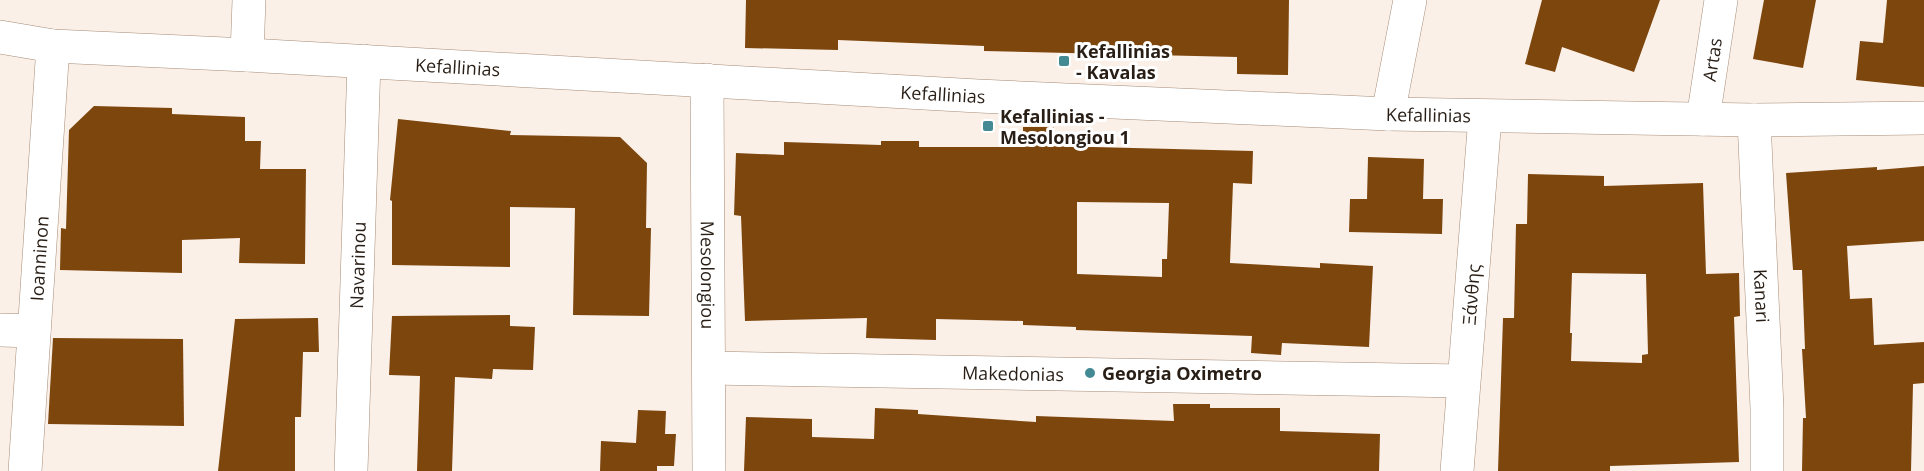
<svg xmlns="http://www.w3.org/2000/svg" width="1924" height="471" viewBox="0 0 1924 471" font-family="'Open Sans',sans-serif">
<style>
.building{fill:#7d460d;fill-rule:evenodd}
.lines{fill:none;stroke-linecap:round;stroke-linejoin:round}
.street-casing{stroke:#a58c78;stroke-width:34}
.secondary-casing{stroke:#a58c78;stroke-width:34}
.street{stroke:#fff;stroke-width:33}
.secondary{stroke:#fff;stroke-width:33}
.poi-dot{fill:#448a95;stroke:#fff;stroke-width:2}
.labels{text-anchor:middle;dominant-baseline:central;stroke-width:6;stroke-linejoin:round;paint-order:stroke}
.poi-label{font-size:18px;font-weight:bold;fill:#281e16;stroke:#fff;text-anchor:start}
.street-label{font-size:18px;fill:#281e16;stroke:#fff}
</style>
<rect width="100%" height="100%" fill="#fbf0e8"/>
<g class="building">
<path d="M746,0H1289L1288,75L1237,74V57L984,51V46L838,40V50L745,48Z"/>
<path d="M1542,0H1660L1634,72L1562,47L1555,72L1525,64Z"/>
<path d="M1764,0H1816L1803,68L1753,59Z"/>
<path d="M1887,0H1924V87L1856,80L1860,41L1883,43Z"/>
<path d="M94,106L172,108V114L245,117V141H261L260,169H306L305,264L239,263L240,238L182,240V273L60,270L61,228L66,229L69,130Z"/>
<path d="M398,119L511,131L510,135L620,137L647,163L646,228H651L649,316L573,315L575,208L510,207V267L392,265V201L390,200Z"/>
<path d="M1023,127H1054L1053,146L1253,151L1252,184L1233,183L1230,263L1320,268V263L1373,266L1369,347L1282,343L1281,355L1251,353L1252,336L1076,330V327L1023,325V321L936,319V340L866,338L867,318L745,321L741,216L734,215L736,153L784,155V142L881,145V141H919V147H1023ZM1077,202L1169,203L1167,259H1162V277L1077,274Z"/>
<path d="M1368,157L1424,159L1423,199H1443L1442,234L1349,232L1350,199H1367Z"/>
<path d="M1924,166V241L1847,246L1850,299L1872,298L1874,345L1924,342V383L1913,384L1911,471H1802L1803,418H1806L1802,349H1805L1802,270H1793L1786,173L1877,167V170Z"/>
<path d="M1528,174L1604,176V186L1703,183L1706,274L1739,273L1740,316L1734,317L1739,462L1610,466V471H1498L1503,318H1514L1516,224H1527ZM1572,273L1646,274L1648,354L1642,355V363L1571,361L1572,333H1570Z"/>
<path d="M510,315V326L535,327L533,370L493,369L492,379L455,377L452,471H417L420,376L389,375L392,316Z"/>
<path d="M318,318L319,352H303L301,417H295V471H218L235,319Z"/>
<path d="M53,338L183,339L184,426L48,424Z"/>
<path d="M1173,404H1210V408H1280V431L1380,434L1379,471H744L746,417L812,419V437L874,439L875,408L918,410V414L1036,422V416L1174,421Z"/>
<path d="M638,410L666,411L665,434H676L674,466H657V471H600L601,441L636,443Z"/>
</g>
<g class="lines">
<defs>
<g id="street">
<path d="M247,55L249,0"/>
<path id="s1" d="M707,80L709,471"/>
<path d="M1388,114L1410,0"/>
<path id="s2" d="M1703,119L1721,0"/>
<path id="s3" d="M1754,120L1767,408V471"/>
<path d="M0,330L34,331"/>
<path id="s4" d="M709,368L1463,381"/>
<path id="s5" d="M25,471L53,46"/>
<path id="s6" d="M351,471L364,61"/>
<path id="s7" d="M1457,471L1485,117"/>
</g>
<g id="secondary">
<path id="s8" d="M0,37L53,46L247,55L978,96L1388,114L1754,120L1924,118"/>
</g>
</defs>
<use href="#street" class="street-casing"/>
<use href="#secondary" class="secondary-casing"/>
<use href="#street" class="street"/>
<use href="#secondary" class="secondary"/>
</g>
<g class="poi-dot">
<rect x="1058" y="55" width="12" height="12" rx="3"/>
<rect x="982" y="120" width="12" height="12" rx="3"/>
<circle cx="1090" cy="373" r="6"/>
</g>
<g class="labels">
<g class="poi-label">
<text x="1076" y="51">Kefallinias<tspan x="1076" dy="21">- Kavalas</tspan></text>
<text x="1000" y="116">Kefallinias -<tspan x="1000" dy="21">Mesolongiou 1</tspan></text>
<text x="1102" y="373">Georgia Oximetro</text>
</g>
<g class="street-label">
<text stroke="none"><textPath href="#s2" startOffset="60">Artas</textPath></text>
<text stroke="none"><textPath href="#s8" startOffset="459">Kefallinias</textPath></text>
<text stroke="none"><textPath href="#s8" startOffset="945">Kefallinias</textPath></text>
<text stroke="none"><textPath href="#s8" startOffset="1431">Kefallinias</textPath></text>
<text stroke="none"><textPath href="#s5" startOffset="213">Ioanninon</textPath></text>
<text stroke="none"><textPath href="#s6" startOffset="206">Navarinou</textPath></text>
<text stroke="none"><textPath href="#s1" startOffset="195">Mesolongiou</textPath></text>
<text stroke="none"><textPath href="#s7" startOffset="177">Ξάνθης</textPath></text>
<text stroke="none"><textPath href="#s3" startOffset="176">Kanari</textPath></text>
<text stroke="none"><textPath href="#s4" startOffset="304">Makedonias</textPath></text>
</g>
</g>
</svg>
